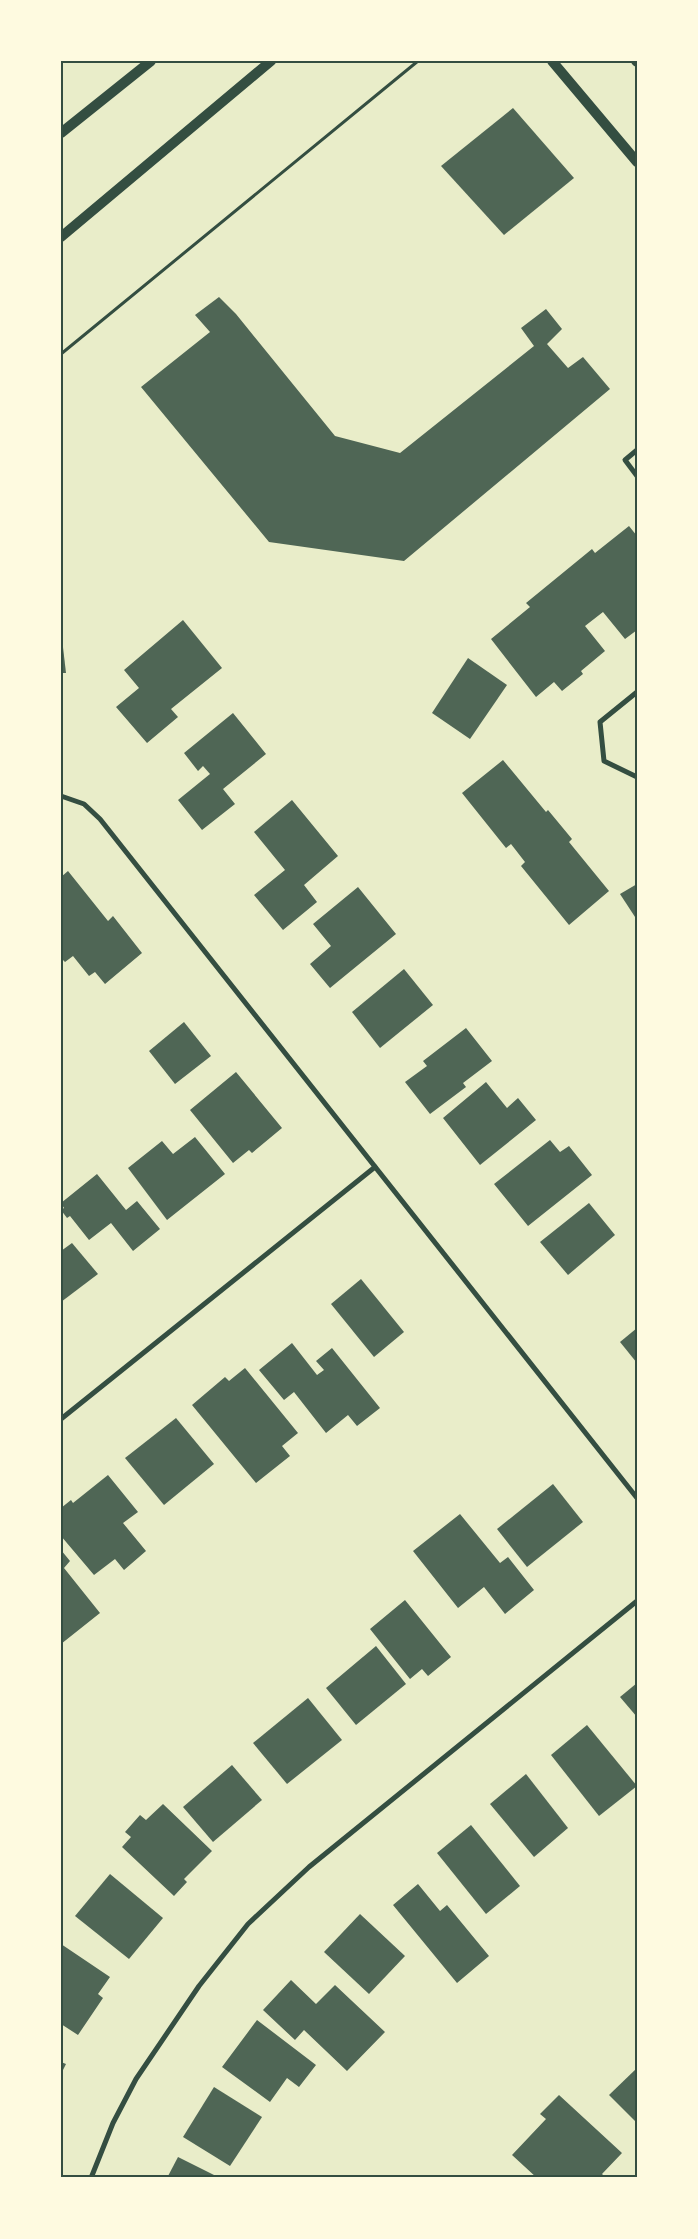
<svg xmlns="http://www.w3.org/2000/svg" width="698" height="2239" viewBox="0 0 698 2239" font-family="'DM Sans',sans-serif">
<style>
.building{fill:#4f6655}
.lines{fill:none;stroke-linecap:round;stroke-linejoin:round}
.path{stroke:#344e41;stroke-width:3}
.minor{stroke:#344e41;stroke-width:5}
.secondary{stroke:#344e41;stroke-width:10}
.neatline{fill:none;stroke:#344e41;stroke-width:2}
</style>
<rect width="100%" height="100%" fill="#e9edc9"/>
<g class="building">
<path d="M513,108L574,178L504,235L441,166Z"/>
<path d="M219,297L236,314L335,436L400,453L534,346L521,328L546,309L562,329L547,344L568,368L583,357L610,389L404,561L269,542L141,387L210,332L195,315Z"/>
<path d="M629,526L637,536V630L625,639L603,612L585,626L605,651L581,671L583,674L562,691L554,682L536,697L491,639L530,607L526,603L592,549L595,553Z"/>
<path d="M183,620L222,668L171,709L178,717L147,743L116,707L139,688L124,670Z"/>
<path d="M61,630L66,673H61Z"/>
<path d="M468,658L507,685L470,739L432,713Z"/>
<path d="M233,713L266,754L223,789L235,804L202,830L178,800L210,774L203,766L198,771L184,753Z"/>
<path d="M503,760L546,812L548,810L572,839L569,842L609,891L569,925L521,866L525,862L511,844L506,848L462,793Z"/>
<path d="M292,800L338,856L304,885L317,902L283,930L254,895L285,870L254,832Z"/>
<path d="M68,871L108,921L113,916L142,953L105,984L95,972L89,976L73,956L65,962L61,958V877Z"/>
<path d="M637,884V920L620,894Z"/>
<path d="M358,887L396,934L330,988L310,964L331,946L313,924Z"/>
<path d="M404,969L433,1005L380,1048L352,1012Z"/>
<path d="M184,1022L211,1056L175,1084L149,1051Z"/>
<path d="M466,1028L492,1061L463,1083L466,1087L430,1114L405,1082L427,1066L423,1061Z"/>
<path d="M236,1072L282,1128L252,1153L249,1150L233,1163L190,1110Z"/>
<path d="M486,1082L507,1108L518,1098L536,1120L480,1165L443,1118Z"/>
<path d="M195,1137L225,1174L167,1220L128,1168L162,1141L173,1154Z"/>
<path d="M550,1140L560,1152L569,1146L592,1175L528,1226L494,1184Z"/>
<path d="M97,1174L126,1210L137,1201L160,1229L133,1251L111,1223L89,1240L70,1216L67,1218L61,1210L64,1208L61,1203Z"/>
<path d="M589,1203L615,1235L568,1275L540,1242Z"/>
<path d="M72,1243L98,1274L61,1302V1251Z"/>
<path d="M361,1279L404,1332L374,1357L331,1304Z"/>
<path d="M637,1328V1363L620,1342Z"/>
<path d="M292,1343L317,1375L324,1370L316,1361L332,1348L380,1408L357,1426L348,1415L326,1433L294,1392L284,1400L259,1370Z"/>
<path d="M245,1368L298,1433L282,1446L290,1456L256,1483L192,1405L225,1377L229,1381Z"/>
<path d="M176,1418L214,1464L164,1505L125,1458Z"/>
<path d="M108,1475L138,1512L123,1523L146,1551L124,1570L115,1559L94,1575L61,1536V1508L71,1500L73,1503Z"/>
<path d="M553,1484L583,1522L527,1567L497,1529Z"/>
<path d="M460,1514L500,1563L508,1557L534,1590L505,1614L484,1587L458,1608L413,1551Z"/>
<path d="M61,1550L70,1561L64,1568L100,1613L61,1644Z"/>
<path d="M405,1600L451,1657L428,1676L422,1669L410,1679L370,1629Z"/>
<path d="M376,1646L406,1684L356,1725L326,1688Z"/>
<path d="M637,1683V1717L620,1697Z"/>
<path d="M308,1698L342,1740L287,1784L253,1743Z"/>
<path d="M587,1725L637,1786L599,1816L551,1755Z"/>
<path d="M232,1765L262,1800L213,1842L183,1807Z"/>
<path d="M526,1774L568,1828L534,1857L490,1804Z"/>
<path d="M163,1804L212,1851L184,1879L187,1882L174,1896L122,1847L131,1837L125,1832L140,1815L146,1820Z"/>
<path d="M471,1825L520,1886L486,1914L437,1853Z"/>
<path d="M110,1874L163,1918L129,1959L75,1916Z"/>
<path d="M418,1884L440,1911L447,1905L489,1956L457,1983L393,1905Z"/>
<path d="M360,1914L405,1956L369,1994L324,1952Z"/>
<path d="M61,1944L110,1977L98,1994L103,1998L78,2035L61,2024Z"/>
<path d="M291,1980L316,2004L335,1985L385,2032L347,2071L304,2030L295,2040L263,2010Z"/>
<path d="M257,2020L316,2065L299,2087L287,2078L270,2102L222,2067Z"/>
<path d="M61,2062L66,2064L61,2074Z"/>
<path d="M637,2068V2123L609,2095Z"/>
<path d="M214,2087L262,2117L230,2166L183,2137Z"/>
<path d="M559,2095L622,2153L602,2174L606,2178H537L512,2155L546,2119L540,2114Z"/>
<path d="M178,2157L220,2178H167Z"/>
</g>
<g class="lines">
<path class="path" d="M61,354L418,61"/>
<g class="minor">
<path d="M637,450L625,460L637,476"/>
<path d="M637,692L600,722L604,761L637,777"/>
<path d="M61,796L84,804L100,819L637,1498"/>
<path d="M61,1419L375,1167"/>
<path d="M91,2178L113,2123L136,2079L199,1986L248,1924L309,1867L637,1601"/>
</g>
<g class="secondary">
<path d="M552,61L637,162"/>
<path d="M636,61L637,62"/>
<path d="M61,133L151,61"/>
<path d="M61,237L271,61"/>
</g>
</g>
<rect width="698" height="2239" fill="none" stroke="#fefae0" stroke-width="125"/>
<rect x="62" y="62" width="574" height="2114" class="neatline"/>
</svg>
